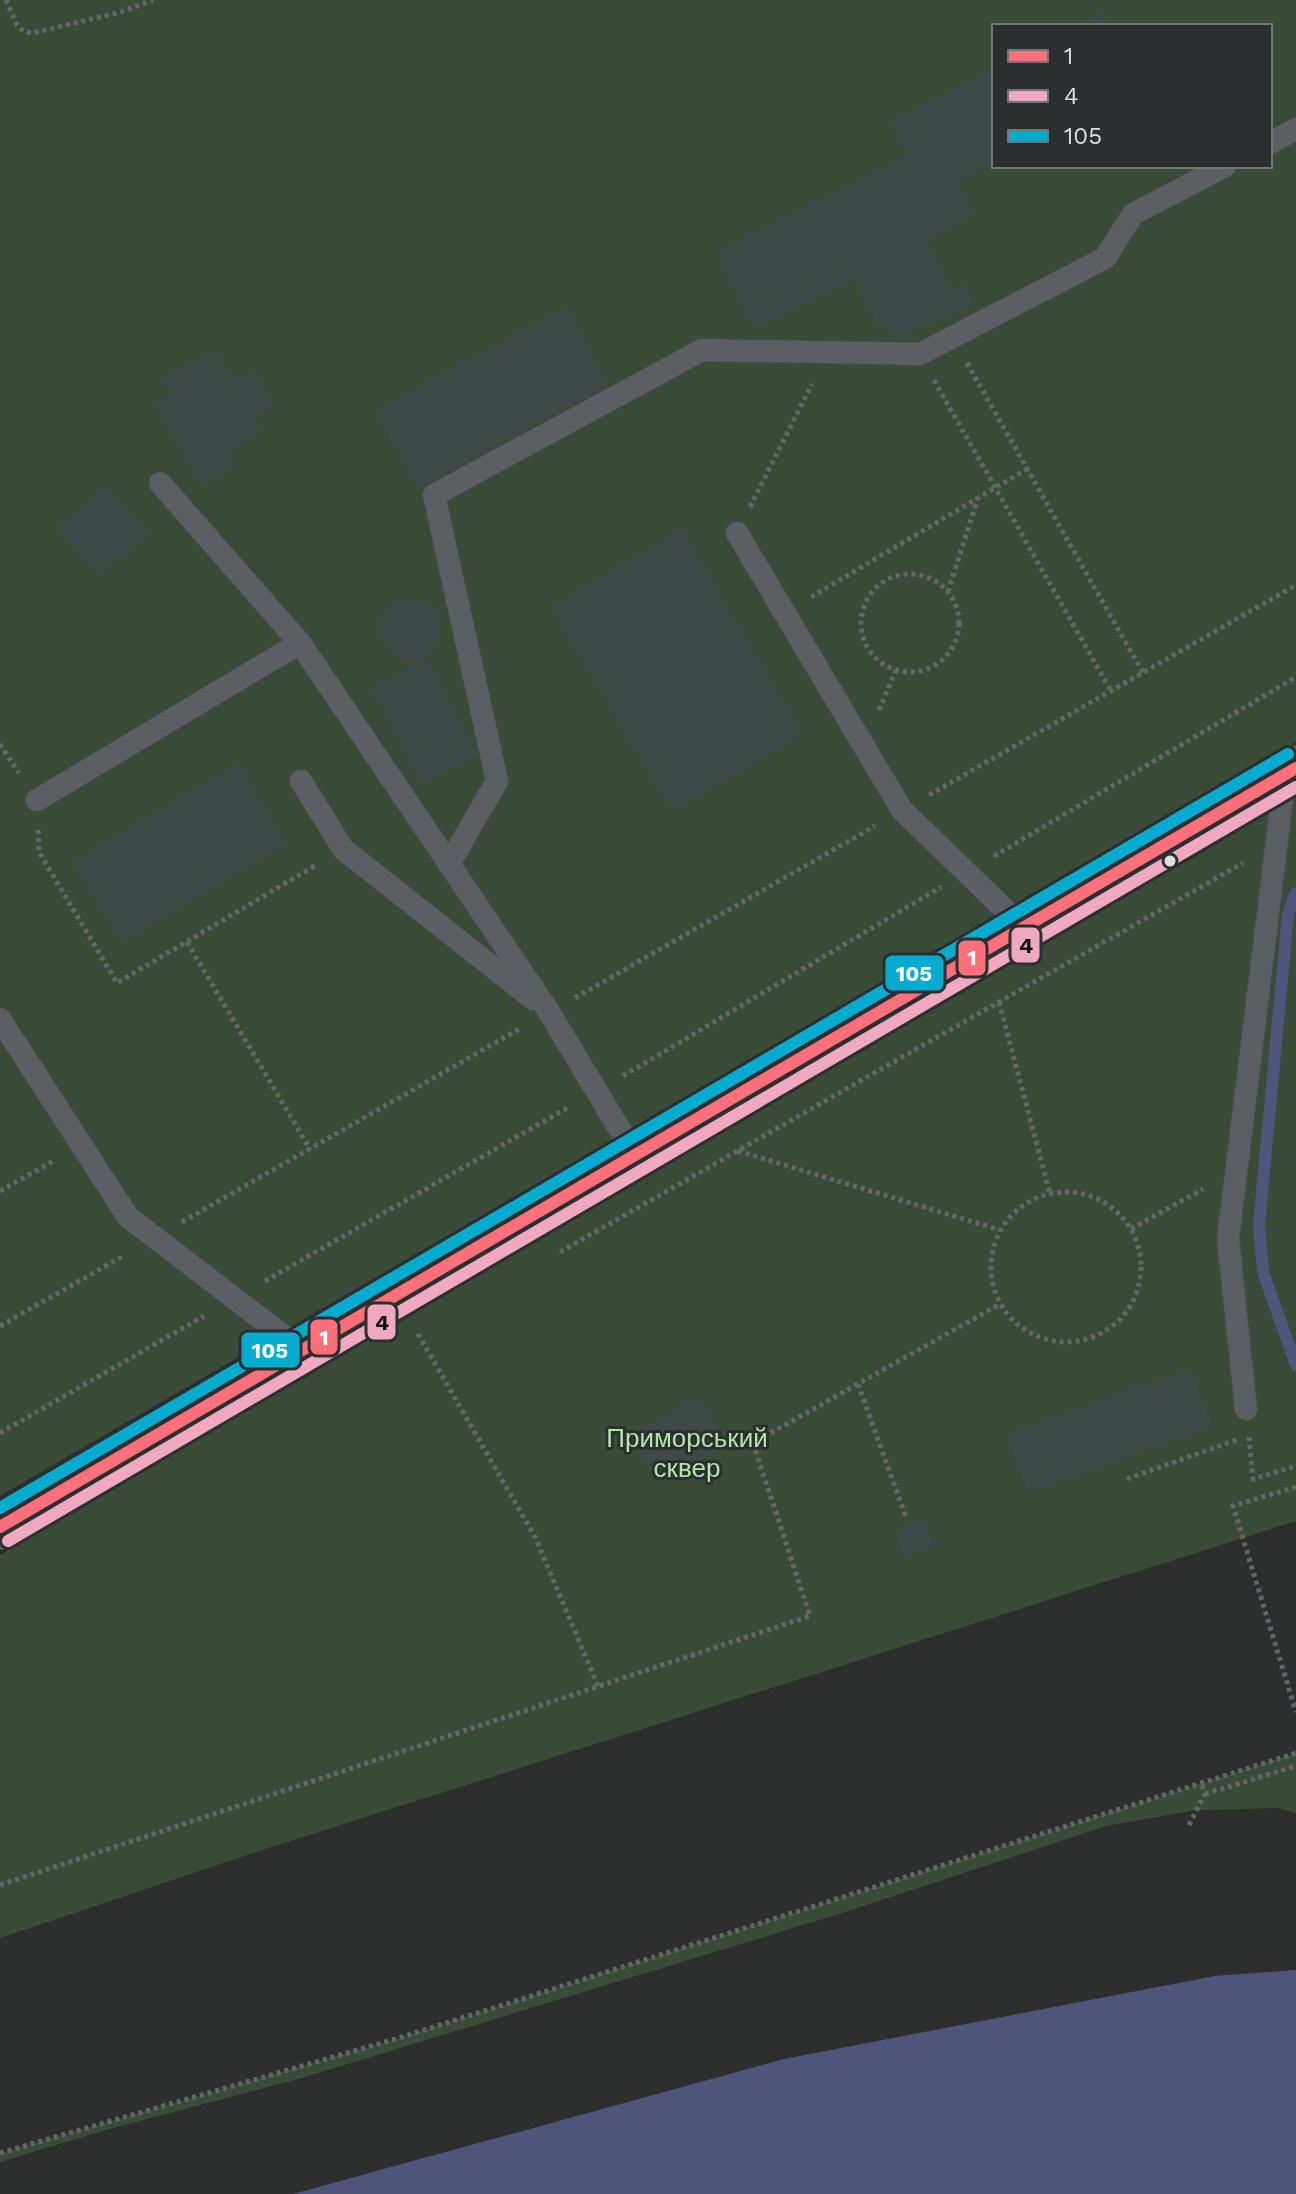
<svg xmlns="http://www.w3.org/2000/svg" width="1296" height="2194" viewBox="0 0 1296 2194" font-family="'Work Sans',sans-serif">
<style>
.green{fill:#3a4b38;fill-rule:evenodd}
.water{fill:#50547a}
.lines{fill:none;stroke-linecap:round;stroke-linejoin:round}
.stream{stroke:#50547a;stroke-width:12}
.building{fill:#3f4a48}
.lane-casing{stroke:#494a4a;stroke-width:24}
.secondary-casing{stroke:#494a4a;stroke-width:46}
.path{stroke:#636669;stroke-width:5;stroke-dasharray:4 4;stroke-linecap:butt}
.lane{stroke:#5b5f64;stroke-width:22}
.secondary{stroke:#5d6368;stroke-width:44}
.bus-1-casing{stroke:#2c2f2f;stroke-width:18}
.bus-2-casing{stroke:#2c2f2f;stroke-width:18}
.bus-3-casing{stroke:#2c2f2f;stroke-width:18}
.bus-1{stroke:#fc707b;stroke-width:12}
.bus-2{stroke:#efa8c0;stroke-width:12}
.bus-3{stroke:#06acd0;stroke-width:12}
.bus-dot{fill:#dddfdf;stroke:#2c2f2f;stroke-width:3}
.labels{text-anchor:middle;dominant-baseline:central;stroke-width:6;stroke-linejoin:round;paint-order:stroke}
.park-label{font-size:26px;fill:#b1e5a9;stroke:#2c2f2f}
.line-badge{stroke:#2c2f2f;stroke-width:3}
.badge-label{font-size:22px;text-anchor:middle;font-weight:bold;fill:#fff}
.pale-badge-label{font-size:22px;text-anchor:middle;font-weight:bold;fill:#111}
</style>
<rect width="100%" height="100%" fill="#2d2e2e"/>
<g class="green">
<path d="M0,0H1296V742L0,1496ZM994,26H1270V166H994Z"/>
<path d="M1296,797V1521L265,1849L0,1938V1555Z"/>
<path d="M1296,1753V1813L1278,1808L1196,1810L1106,1826L839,1914L302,2078L106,2130L0,2162V2153L399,2038Z"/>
</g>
<path class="water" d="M1296,1970V2194H293L784,2059L1215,1976Z"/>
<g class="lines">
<path class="stream" d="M1296,893L1288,914L1259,1225L1263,1272L1296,1365"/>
</g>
<g class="building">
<path d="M1105,10L1114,26H1074Z"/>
<path d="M994,68V163L957,182L974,216L926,240L952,289L967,281L972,308L895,338L887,323L879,327L854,278L754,329L715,253L907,154L889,122Z"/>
<path d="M566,306L609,385L418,488L375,410Z"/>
<path d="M214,348L233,381L255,369L276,404L253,417L261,432L227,450L236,465L202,485L155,404L172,394L162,377Z"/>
<path d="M107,485L149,534L98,577L56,528Z"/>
<path d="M681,529L803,734L672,811L550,607Z"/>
<circle cx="410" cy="629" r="31"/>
<path d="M427,659L478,755L422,784L371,688Z"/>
<path d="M238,763L286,844L121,942L73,861Z"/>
<path d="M1191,1368L1212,1426L1028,1493L1007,1434Z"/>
<path d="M699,1396L727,1445L658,1484L630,1435Z"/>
<path d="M923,1518L933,1547L904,1557L894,1529Z"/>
</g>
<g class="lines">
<defs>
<g id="lane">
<path d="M1270,143L1296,129"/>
<path d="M160,483L300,643L549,1012L635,1155"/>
<path d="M737,533L902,810L1024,928"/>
<path d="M301,781L343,849L533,999"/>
<path d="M37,800L300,643"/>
<path d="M449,864L497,781L434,495L702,350L920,354L1105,258L1133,214L1225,166"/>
<path d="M0,1019L128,1217L302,1350"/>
<path d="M1246,1409L1228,1239L1285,775"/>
</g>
<path id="secondary" d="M0,1527L1296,768"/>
</defs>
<use href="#lane" class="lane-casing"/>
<use href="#secondary" class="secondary-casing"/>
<g class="path">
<path d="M6,0L17,25L24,32L33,33L121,12L153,0"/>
<path d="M967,363L1143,673"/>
<path d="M934,380L1111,691"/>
<path d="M750,507L812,384"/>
<circle cx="910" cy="623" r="49"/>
<path d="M948,592L978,498"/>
<path d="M811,597L1027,469"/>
<path d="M879,710L896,670"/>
<path d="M0,744L19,773"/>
<path d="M929,795L1296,585"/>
<path d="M38,830L39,852L117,983L316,865"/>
<path d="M994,856L1296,677"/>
<path d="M187,942L310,1149"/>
<path d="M575,998L875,826"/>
<path d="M999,1002L1050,1194"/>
<path d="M623,1076L941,887"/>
<path d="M738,1151L1000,1230"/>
<path d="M0,1191L55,1160"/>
<circle cx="1066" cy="1267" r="75"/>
<path d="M182,1222L521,1028"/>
<path d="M1131,1229L1203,1189"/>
<path d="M560,1252L1243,863"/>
<path d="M265,1281L569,1107"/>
<path d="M0,1326L125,1255"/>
<path d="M418,1334L535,1537L598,1686"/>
<path d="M858,1384L906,1517"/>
<path d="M0,1433L204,1316"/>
<path d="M1249,1437L1253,1479L1296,1466"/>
<path d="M1127,1479L1239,1439"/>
<path d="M1296,1487L1233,1506L1296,1712"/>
<path d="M1205,1794L1296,1766"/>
<path d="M1189,1825L1205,1794L1201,1782"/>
<path d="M0,1885L810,1616L753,1443L1000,1304"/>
<path d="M0,2153L399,2038L1296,1753"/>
</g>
<use href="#lane" class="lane"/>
<use href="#secondary" class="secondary"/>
<defs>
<path id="bus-1" d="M0,1527L1296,768"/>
<path id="bus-2" d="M8,1541L1296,787"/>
<path id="bus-3" d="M0,1508L1288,754"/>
</defs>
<use href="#bus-1" class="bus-1-casing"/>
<use href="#bus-2" class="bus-2-casing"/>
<use href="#bus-3" class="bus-3-casing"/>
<use href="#bus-1" class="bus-1"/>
<use href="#bus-2" class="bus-2"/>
<use href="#bus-3" class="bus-3"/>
</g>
<circle class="bus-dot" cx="1170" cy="861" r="7"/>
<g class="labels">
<g class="park-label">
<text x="687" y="1438">Приморський<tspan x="687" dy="30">сквер</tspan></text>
</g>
</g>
<g class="line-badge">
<rect x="1010" y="926" width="31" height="38" rx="8" fill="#efa8c0"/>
<rect x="957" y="939" width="30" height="38" rx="8" fill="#fc707b"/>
<rect x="884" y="954" width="61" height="38" rx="8" fill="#06acd0"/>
<rect x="366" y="1303" width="31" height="38" rx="8" fill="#efa8c0"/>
<rect x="309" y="1318" width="30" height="38" rx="8" fill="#fc707b"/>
<rect x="240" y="1331" width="61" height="38" rx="8" fill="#06acd0"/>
</g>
<g class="badge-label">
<text x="972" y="965">1</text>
<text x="914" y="981">105</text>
<text x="324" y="1345">1</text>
<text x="270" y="1358">105</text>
</g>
<g class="pale-badge-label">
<text x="1026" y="953">4</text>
<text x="382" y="1330">4</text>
</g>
<rect x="992" y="24" width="280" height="144" fill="#2c2f2f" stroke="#737575" stroke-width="2"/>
<rect x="1008" y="50" width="40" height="12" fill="#fc707b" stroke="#737575" stroke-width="2"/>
<text x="1064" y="64" font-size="24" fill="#dddfdf">1</text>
<rect x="1008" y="90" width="40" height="12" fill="#efa8c0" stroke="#737575" stroke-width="2"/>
<text x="1064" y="104" font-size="24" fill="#dddfdf">4</text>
<rect x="1008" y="130" width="40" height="12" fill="#06acd0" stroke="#737575" stroke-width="2"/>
<text x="1064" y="144" font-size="24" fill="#dddfdf">105</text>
</svg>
